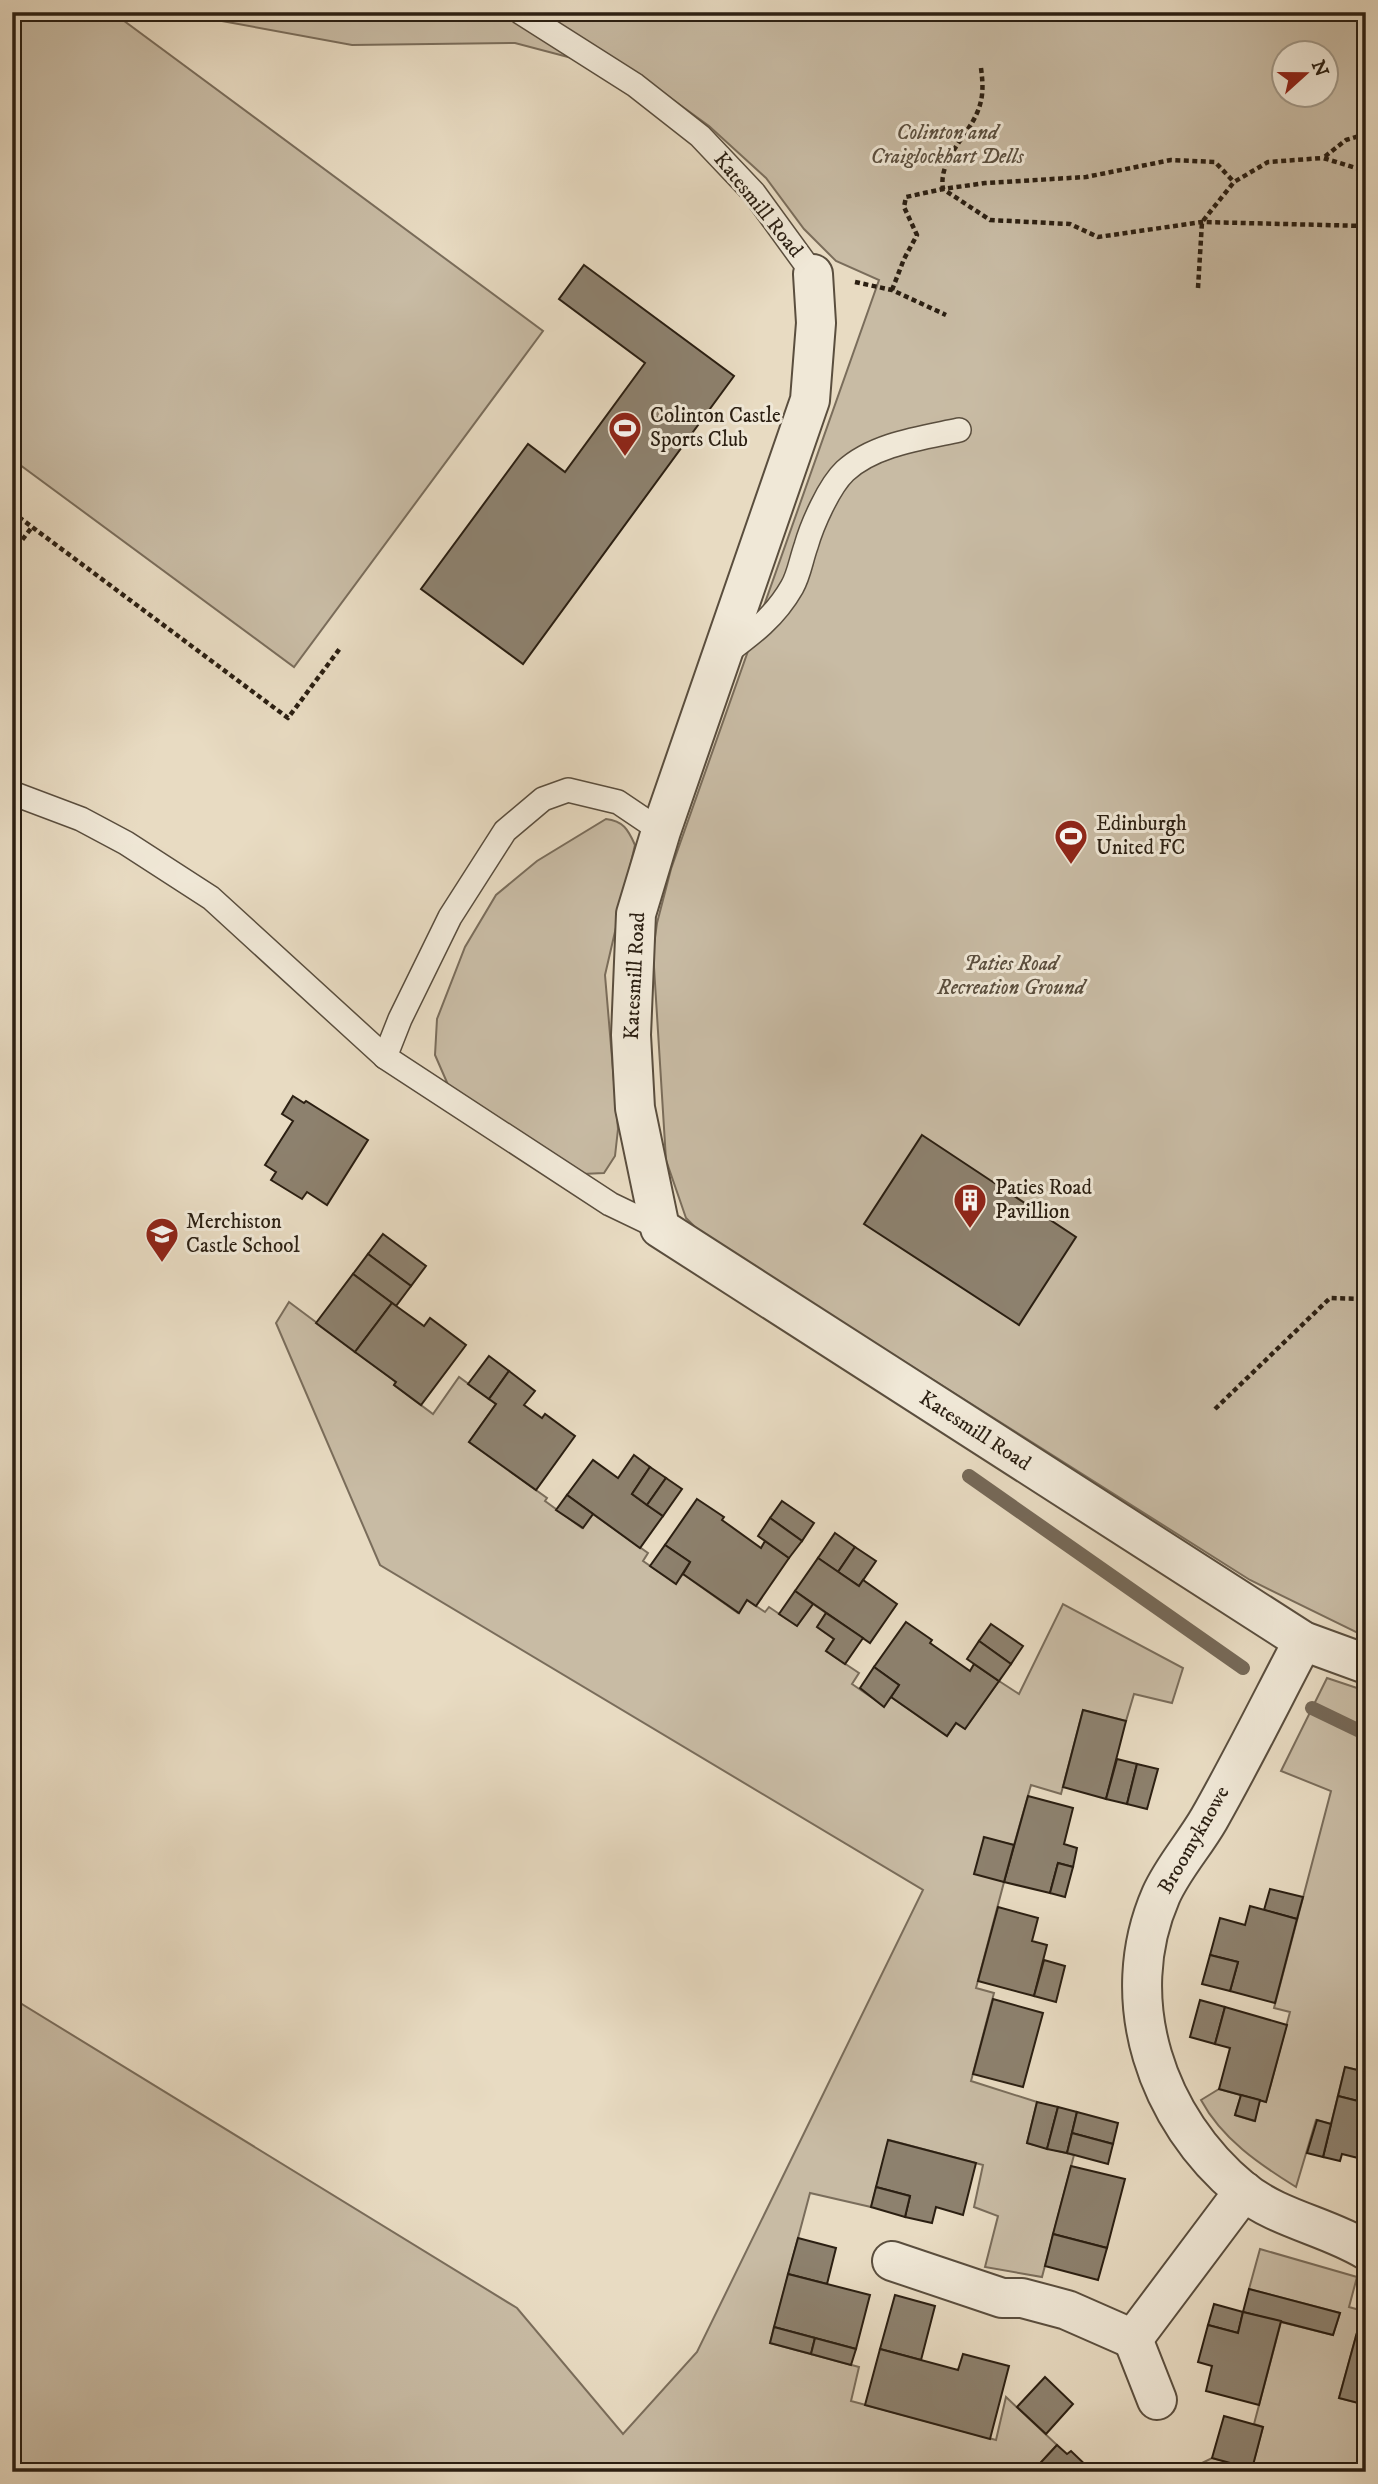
<svg xmlns="http://www.w3.org/2000/svg" width="1378" height="2484" viewBox="0 0 1378 2484" font-family="'IM FELL DW Pica',serif">
<style>
.green{fill:#c8bba4;stroke:#7a6d5b;stroke-width:2;fill-rule:evenodd}
.lines{fill:none;stroke-linecap:round;stroke-linejoin:round}
.stream{stroke:#766958;stroke-width:14}
.building{fill:#8d816e;stroke:#2b1f12;stroke-width:2}
.service-casing{stroke:#5a4e3e;stroke-width:26}
.minor-casing{stroke:#5a4e3e;stroke-width:42}
.path{stroke:#2b1f12;stroke-width:4.5;stroke-dasharray:5 3.5;stroke-linecap:butt}
.service{stroke:#f0e8d7;stroke-width:23}
.minor{stroke:#f0e8d7;stroke-width:38}
.labels{text-anchor:middle;dominant-baseline:central;stroke-width:6;stroke-linejoin:round;paint-order:stroke}
.park-label{font-size:21px;font-style:italic;fill:#5a4e3e;stroke:#f0e8d7}
.street-label{font-size:21px;fill:#2b1f12;stroke:#f0e8d7}
.poi-label{font-size:21px;fill:#2b1f12;stroke:#f0e8d7;text-anchor:start}
</style>
<rect width="100%" height="100%" fill="#e8dbc2"/>
<filter id="stains"><feTurbulence type="fractalNoise" baseFrequency=".00286" numOctaves="4"/><feColorMatrix values="0 0 0 0 .2 0 0 0 0 .09 0 0 0 0 .02 0 0 0 .5 -.17"/></filter>
<radialGradient id="worn" r=".72"><stop offset=".6" stop-color="#630" stop-opacity="0"/><stop offset="1" stop-color="#630" stop-opacity=".3"/></radialGradient>
<g class="green">
<path d="M12,12H112L543,331L294,667L12,459Z"/>
<path d="M202,12H1366V1637L1250,1580L702,1234L686,1218L666,1160L653,951L657,923L671,869L879,280L836,261L804,229L766,178L709,126L640,76L515,43L352,45L222,21ZM1284,52H1326V94H1284Z"/>
<path d="M606,819C623,821 628,829 635,845L605,975L618,1129L615,1156L604,1173L582,1174L449,1087L435,1055L437,1019L465,947L496,895L537,861Z"/>
<path d="M289,1302L396,1382L394,1385L433,1414L459,1377L496,1404L469,1442L547,1498L545,1501L582,1528L593,1514L648,1553L643,1561L675,1583L683,1574L738,1613L747,1600L765,1612L769,1607L797,1626L813,1604L826,1613L817,1627L834,1639L826,1651L859,1673L852,1684L884,1706L891,1697L947,1736L956,1723L965,1729L999,1681L1019,1694L1063,1604L1183,1668L1172,1703L1134,1694L1126,1721L1083,1710L1061,1794L1031,1785L1014,1845L984,1838L1004,1882L976,1988L994,1993L971,2081L1037,2102L1027,2143L1074,2155L1042,2277L985,2267L998,2216L974,2207L983,2165L889,2140L871,2207L810,2193L770,2343L859,2367L851,2401L996,2440L1006,2397L1057,2445L1032,2472H12V1998L517,2308L623,2434L697,2352L923,1890L380,1565L276,1323Z"/>
<path d="M1327,1678L1366,1691V2072L1345,2067L1331,2124L1316,2120L1296,2187C1259,2164 1222,2139 1201,2100L1219,2089L1241,2095L1235,2115L1254,2121L1260,2100L1266,2102L1290,2012L1274,2008L1331,1791L1281,1771Z"/>
<path d="M1260,2249L1357,2277L1349,2307L1363,2311L1339,2398L1366,2405V2468L1352,2465L1351,2472H1204L1200,2464L1212,2458L1252,2468L1263,2427L1254,2424L1281,2322L1333,2335L1340,2313L1249,2289Z"/>
</g>
<g class="lines">
<g class="stream">
<path d="M969,1476L1243,1668"/>
<path d="M1312,1708L1366,1734"/>
</g>
</g>
<g class="building">
<path d="M584,265L734,376L523,664L421,589L528,444L565,472L645,363L559,299Z"/>
<path d="M293,1096L304,1103L306,1101L368,1140L327,1205L307,1192L302,1199L271,1180L276,1172L265,1165L293,1121L282,1114Z"/>
<path d="M922,1135L1076,1237L1019,1325L864,1224Z"/>
<path d="M383,1234L426,1266L411,1286L368,1254Z"/>
<path d="M368,1254L411,1286L396,1306L353,1274Z"/>
<path d="M353,1274L392,1303L355,1352L316,1323Z"/>
<path d="M392,1303L424,1326L430,1318L466,1345L421,1405L394,1385L396,1382L355,1352Z"/>
<path d="M489,1356L509,1371L489,1399L468,1384Z"/>
<path d="M509,1371L535,1391L524,1405L542,1418L545,1414L575,1436L536,1490L469,1442L496,1404L489,1399Z"/>
<path d="M634,1455L650,1467L632,1494L663,1516L640,1548L567,1495L593,1460L618,1478Z"/>
<path d="M650,1467L666,1478L647,1505L632,1494Z"/>
<path d="M666,1478L682,1489L663,1516L647,1505Z"/>
<path d="M567,1495L593,1514L583,1528L556,1510Z"/>
<path d="M697,1499L724,1517L722,1520L761,1548L765,1541L789,1558L756,1606L747,1600L739,1613L683,1574L690,1562L665,1545Z"/>
<path d="M782,1501L814,1523L802,1541L770,1518Z"/>
<path d="M770,1518L802,1541L789,1558L758,1536Z"/>
<path d="M835,1533L855,1547L838,1572L818,1558Z"/>
<path d="M665,1545L690,1562L676,1584L650,1566Z"/>
<path d="M855,1547L876,1561L859,1586L838,1572Z"/>
<path d="M818,1558L859,1586L863,1580L897,1604L870,1643L795,1591Z"/>
<path d="M795,1591L813,1604L797,1626L779,1614Z"/>
<path d="M826,1613L863,1638L845,1664L826,1651L834,1639L817,1627Z"/>
<path d="M906,1622L932,1640L930,1643L970,1671L974,1664L999,1681L965,1729L956,1723L947,1736L891,1697L899,1685L874,1667Z"/>
<path d="M991,1624L1023,1646L1011,1664L979,1641Z"/>
<path d="M979,1641L1011,1664L999,1681L967,1659Z"/>
<path d="M874,1667L899,1685L884,1707L860,1688Z"/>
<path d="M1083,1710L1126,1721L1106,1799L1063,1787Z"/>
<path d="M1117,1759L1137,1764L1127,1804L1106,1799Z"/>
<path d="M1137,1764L1158,1769L1147,1809L1127,1804Z"/>
<path d="M1028,1796L1073,1808L1064,1844L1077,1848L1073,1867L1058,1863L1050,1893L1004,1882Z"/>
<path d="M984,1837L1014,1845L1004,1882L974,1874Z"/>
<path d="M1058,1863L1073,1867L1065,1897L1050,1893Z"/>
<path d="M1270,1889L1303,1897L1297,1919L1264,1910Z"/>
<path d="M1250,1906L1297,1919L1275,2003L1230,1991L1238,1962L1210,1955L1220,1918L1245,1925Z"/>
<path d="M998,1907L1038,1918L1032,1941L1047,1945L1034,1996L978,1981Z"/>
<path d="M1210,1955L1238,1962L1230,1991L1202,1984Z"/>
<path d="M1044,1960L1065,1966L1056,2002L1034,1996Z"/>
<path d="M993,1999L1043,2013L1023,2087L973,2074Z"/>
<path d="M1200,2000L1225,2007L1215,2044L1190,2037Z"/>
<path d="M1225,2007L1287,2025L1266,2102L1219,2089L1230,2048L1215,2044Z"/>
<path d="M1345,2067L1366,2072V2103L1338,2096Z"/>
<path d="M1241,2095L1260,2100L1255,2121L1235,2115Z"/>
<path d="M1338,2096L1366,2103V2160L1342,2154L1340,2161L1323,2157Z"/>
<path d="M1037,2102L1058,2107L1047,2149L1027,2143Z"/>
<path d="M1058,2107L1077,2112L1067,2153L1047,2149Z"/>
<path d="M1077,2112L1118,2123L1113,2144L1072,2133Z"/>
<path d="M1317,2120L1331,2124L1323,2157L1307,2153Z"/>
<path d="M1072,2133L1113,2144L1108,2164L1067,2153Z"/>
<path d="M888,2140L976,2163L963,2215L936,2207L932,2223L905,2217L910,2196L876,2187Z"/>
<path d="M1071,2166L1125,2179L1107,2248L1053,2234Z"/>
<path d="M876,2187L910,2196L905,2217L871,2207Z"/>
<path d="M1053,2234L1107,2248L1098,2280L1045,2266Z"/>
<path d="M798,2238L836,2248L827,2284L788,2274Z"/>
<path d="M788,2274L870,2295L856,2349L774,2327Z"/>
<path d="M1249,2289L1340,2313L1333,2335L1243,2312Z"/>
<path d="M895,2295L935,2306L921,2360L880,2349Z"/>
<path d="M1214,2304L1243,2312L1238,2333L1208,2325Z"/>
<path d="M1363,2311L1366,2312V2339L1356,2336Z"/>
<path d="M1243,2312L1281,2321L1259,2405L1206,2391L1212,2366L1198,2362L1208,2325L1238,2333Z"/>
<path d="M774,2327L815,2338L811,2354L770,2343Z"/>
<path d="M1356,2336L1366,2339V2405L1339,2398Z"/>
<path d="M815,2338L856,2349L851,2365L811,2354Z"/>
<path d="M880,2349L958,2370L963,2354L1009,2366L990,2439L865,2405Z"/>
<path d="M1045,2377L1073,2404L1046,2434L1017,2407Z"/>
<path d="M1224,2416L1263,2427L1252,2469L1212,2458Z"/>
<path d="M1057,2445L1067,2454L1071,2451L1093,2472H1032Z"/>
<path d="M1200,2464L1204,2472H1182Z"/>
</g>
<g class="lines">
<defs>
<g id="service">
<path d="M520,12L635,85L700,136L754,193L813,274"/>
<path d="M725,654C752,634 775,617 792,587C799,575 801,560 806,546C812,525 829,486 845,471C874,444 922,438 959,430"/>
<path d="M12,793L81,819L126,843L211,898L385,1057L610,1204L660,1228"/>
<path d="M385,1057L400,1019L450,917L505,831L543,799L568,790L618,802L661,831"/>
</g>
<g id="minor">
<path d="M813,274L816,323L810,400L661,831L636,914L631,1035L635,1108L660,1228L1303,1641L1366,1664"/>
<path d="M1303,1641C1272,1700 1242,1761 1209,1819C1194,1845 1173,1868 1161,1895C1115,2000 1157,2120 1242,2190C1278,2219 1326,2226 1366,2250"/>
<path d="M892,2261L1002,2298H1022L1067,2310L1133,2339L1244,2191"/>
<path d="M1133,2339L1157,2400"/>
</g>
</defs>
<use href="#service" class="service-casing"/>
<use href="#minor" class="minor-casing"/>
<g class="path">
<path d="M981,68C983,84 984,97 977,113C967,137 938,160 943,189L985,183L1086,177L1171,160L1215,162L1234,182"/>
<path d="M1366,134L1346,140L1323,158L1366,171"/>
<path d="M855,282L892,290L946,315"/>
<path d="M1198,288L1202,222L1234,182L1268,162L1323,158"/>
<path d="M892,290L904,259L917,235L904,207L906,197L943,189L990,220L1070,224L1098,237L1202,222L1366,226"/>
<path d="M12,512L288,718L341,647"/>
<path d="M12,553L32,527"/>
<path d="M1215,1409L1330,1298L1366,1299"/>
</g>
<use href="#service" class="service"/>
<use href="#minor" class="minor"/>
</g>
<defs>
<symbol id="stadium-pin" viewBox="-11 -11 22 30"><path d="M0 17L-7.5 6A9.5 9.5 0 1 1 7.5 6Z" fill="#8f2418" stroke="#f0e8d7"/><path d="M0-5a6.5 5 0 1 0 0 10a6.5 5 0 1 0 0-10ZM-3.5-1.8h7v3.6h-7Z" fill="#fff"/></symbol>
<symbol id="building-pin" viewBox="-11 -11 22 30"><path d="M0 17L-7.5 6A9.5 9.5 0 1 1 7.5 6Z" fill="#8f2418" stroke="#f0e8d7"/><path d="M-4-6H4V6H1V3H-1V6H-4ZM-2.5-4.3h1.7v1.8h-1.7ZM.8-4.3h1.7v1.8H.8ZM-2.5-1h1.7V.8h-1.7ZM.8-1h1.7V.8H.8Z" fill="#fff"/></symbol>
<symbol id="school-pin" viewBox="-11 -11 22 30"><path d="M0 17L-7.5 6A9.5 9.5 0 1 1 7.5 6Z" fill="#8f2418" stroke="#f0e8d7"/><path d="M0-5L7-2L0 1L-7-2ZM-4 1L0 2.5L4 1V4Q0 6-4 4Z" fill="#fff"/></symbol>
</defs>
<g fill-rule="evenodd">
<use href="#stadium-pin" x="606" y="409" width="38" height="52"/>
<use href="#stadium-pin" x="1052" y="817" width="38" height="52"/>
<use href="#building-pin" x="951" y="1181" width="38" height="52"/>
<use href="#school-pin" x="143" y="1215" width="38" height="52"/>
</g>
<g class="labels">
<g class="park-label">
<text x="947" y="133">Colinton and<tspan x="947" dy="24">Craiglockhart Dells</tspan></text>
<text x="1011" y="964">Paties Road<tspan x="1011" dy="24">Recreation Ground</tspan></text>
</g>
<g class="street-label">
<text transform="translate(758 205) rotate(51)">Katesmill Road</text>
<text transform="translate(635 976) rotate(-87)">Katesmill Road</text>
<text transform="translate(975 1431) rotate(33)">Katesmill Road</text>
<text transform="translate(1194 1840) rotate(-60)">Broomyknowe</text>
</g>
<g class="poi-label">
<text x="650" y="416">Colinton Castle<tspan x="650" dy="24">Sports Club</tspan></text>
<text x="1096" y="824">Edinburgh<tspan x="1096" dy="24">United FC</tspan></text>
<text x="995" y="1188">Paties Road<tspan x="995" dy="24">Pavillion</tspan></text>
<text x="186" y="1222">Merchiston<tspan x="186" dy="24">Castle School</tspan></text>
</g>
</g>
<rect width="1378" height="2484" fill="none" stroke="#e8dbc2" stroke-width="42"/>
<rect x="14" y="14" width="1350" height="2456" fill="none" stroke="#2b1f12" stroke-width="3.5"/>
<rect x="21" y="21" width="1336" height="2442" fill="none" stroke="#2b1f12" stroke-width="2"/>
<g transform="translate(1305 74) rotate(69)"><circle r="33" fill="#f0e8d7" stroke="#a19888" stroke-width="2"/>
<path d="M0-5L12 26L0 18L-12 26Z" fill="#8f2418"/>
<text y="-10" font-size="19" font-weight="bold" text-anchor="middle" fill="#2b1f12">N</text>
</g>
<rect width="100%" height="100%" filter="url(#stains)"/>
<rect width="100%" height="100%" fill="url(#worn)"/>
</svg>
